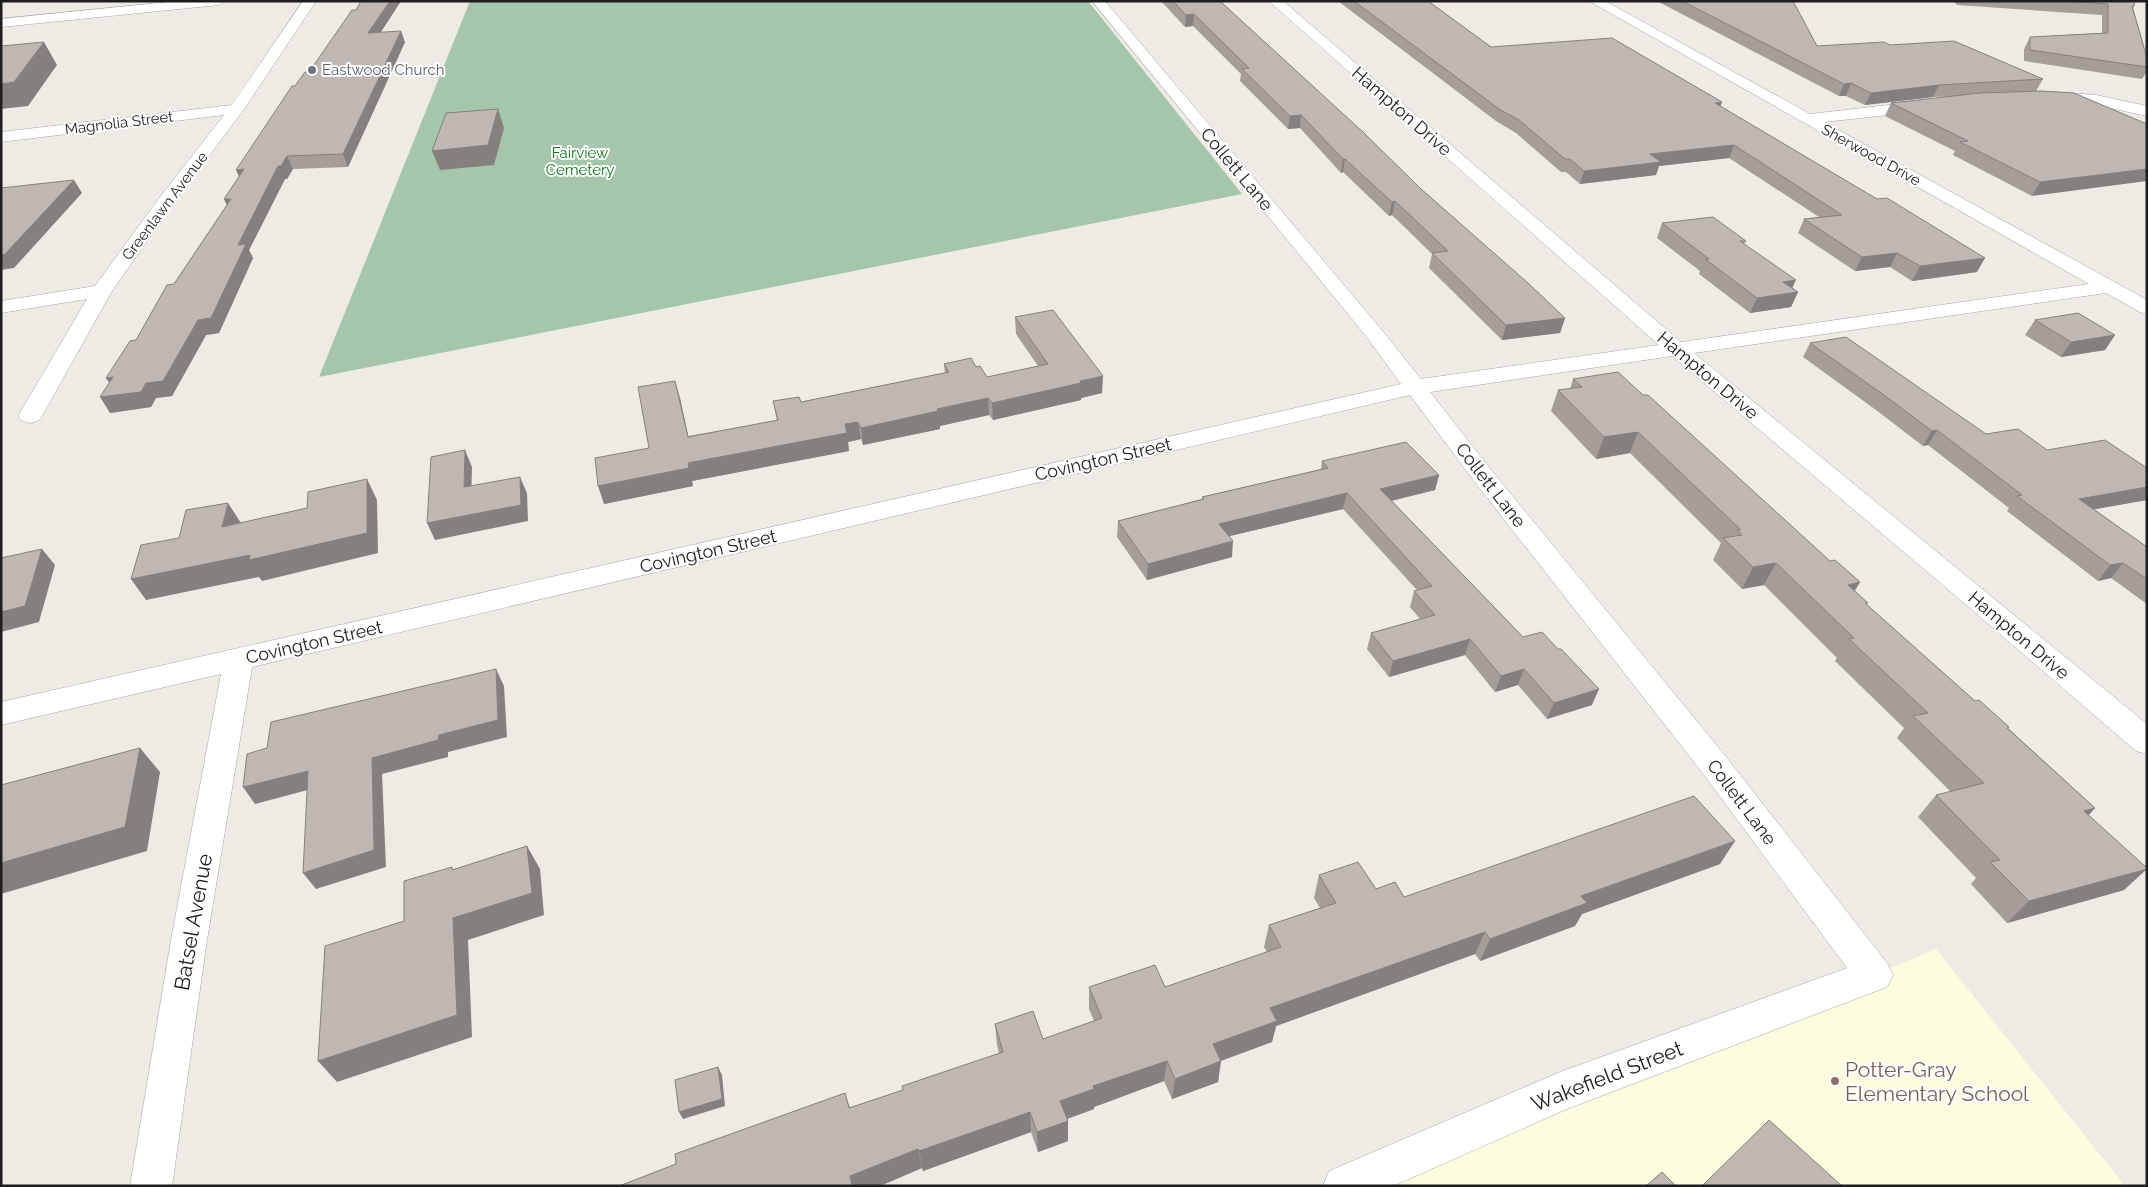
<svg xmlns="http://www.w3.org/2000/svg" width="2148" height="1187" viewBox="0 0 2148 1187" font-family="Raleway,sans-serif">
<style>
.education{fill:#fcfdde}
.cemetery{fill:#a6c6ac}
.lines{fill:none;stroke-linecap:round;stroke-linejoin:round}
.minor-casing{stroke:#a5a5a5;stroke-width:1}
.minor{fill:#fff;fill-rule:evenodd}
.wall{fill:#a49d98}
.shaded-wall{fill:#86807c}
.building{fill:#bfb7b1;stroke:#86807c}
.worship-dot{fill:#6b7280;stroke:#fff;stroke-width:2}
.education-dot{fill:#8d6e63;stroke:#fff;stroke-width:2}
.labels{text-anchor:middle;dominant-baseline:central;stroke-width:4;stroke-linejoin:round;paint-order:stroke}
.far-worship-label{font-size:15px;fill:#5b616d;stroke:#fff;text-anchor:start}
.far-street-label{font-size:15px;fill:#1e1e1e;stroke:#fff}
.far-park-label{font-size:15px;fill:#11771d;stroke:#fff}
.street-label{font-size:18px;fill:#1e1e1e;stroke:#fff}
.near-street-label{font-size:21px;fill:#1e1e1e;stroke:#fff}
.near-education-label{font-size:21px;fill:#785e54;stroke:#fff;text-anchor:start}
</style>
<rect width="100%" height="100%" fill="#eeebe4"/>
<path class="education" d="M1936,949L2125,1186H1386L1874,975Z"/>
<path class="cemetery" d="M470,1H1088L1242,194L319,377Z"/>
<g class="lines">
<defs>
<g id="minor">
<path d="M178,1H225L219,5L1,27V19Z"/>
<path d="M303,1H316L242,112L172,205L112,291L42,416L38,421L30,423L22,421L18,416L87,299L1,313V301L95,286L160,197L224,115L1,142V132L232,105Z"/>
<path d="M1092,1H1105L1380,328L1421,379L1659,345L1269,1H1283L1681,342L2089,284L1589,1H1605L1810,114L1924,101L1929,103L1932,106L1929,109L1924,111L1824,122L2147,300V314L2140,312L2106,293L1694,353L2147,724V754L2136,751L1963,602L1672,356L1430,392L1492,471L1727,758L1887,963L1893,975L1887,987L1567,1109L1393,1186H1323L1329,1171L1560,1072L1847,968L1705,776L1474,481L1410,395L252,667L207,940L172,1186H130L171,940L221,674L1,725V702L1401,384L1366,336Z"/>
<path d="M2054,92L2096,95L2147,106V116L2096,105L2049,100L2046,97L2049,94Z"/>
</g>
</defs>
<use href="#minor" class="minor-casing"/>
<use href="#minor" class="minor"/>
</g>
<g class="wall">
<path d="M361,1H401L381,32L405,42L348,167L293,169L287,179H285L249,250L253,258L219,333L206,335L172,396L156,398L151,407L110,413L136,340L227,205L224,199L239,177L295,86L309,72L356,10Z"/>
<path d="M1161,1H1220L1420,188L1565,318L1560,333L1502,340L1429,268L1432,254L1392,215L1389,216L1343,172L1341,173L1300,128L1288,129L1240,81L1241,74L1193,26L1185,27Z"/>
<path d="M1338,1H1428L1491,47L1722,102L1720,106L1977,272L1912,281L1890,267L1855,271L1798,233L1804,219L1819,217L1729,158L1659,166L1656,175L1580,184L1566,172H1561L1516,133L1496,121Z"/>
<path d="M1657,1H1793L1817,46L1890,45L2043,79L2036,91L2147,124L2032,196L1953,155L1955,151L1885,116L1891,103L1959,96L1933,97L1865,105L1846,96H1839Z"/>
<path d="M1953,1H2135L2134,6L2133,9L2147,58V72L2142,79L2024,61V49L2030,37L2102,33V15L1957,5Z"/>
<path d="M1662,223L1746,241L1744,244L1793,288L1798,292L1791,307L1750,313L1699,274L1700,271L1657,238Z"/>
<path d="M1015,317L1102,393L1081,398V400L993,420L989,415L940,426V429L863,445L861,439L848,442L849,451L692,481L693,486L604,504L649,448L680,398L688,436L777,421L773,401L801,402L945,373L944,364L976,367L987,377L1038,366L1016,334Z"/>
<path d="M2035,320L2115,335L2105,350L2061,357L2025,335Z"/>
<path d="M1810,343L1986,434L2047,450L2147,500L2094,509L2147,547V604L2111,578L2098,581L2007,511L2009,508L1928,445L1923,446L1876,410L1803,357Z"/>
<path d="M1573,379L1855,591L1866,605L1975,701L2008,728L2095,808L2089,815L2124,890L2007,923L1971,884L1976,878L1918,817L1936,795L1951,792L1897,738L1904,728L1835,661L1837,658L1764,585L1742,589L1713,560L1721,543L1630,453L1596,459L1551,411L1558,390L1570,389Z"/>
<path d="M1322,461L1439,475L1435,490L1392,501L1523,637L1592,705L1547,719L1518,685L1495,692L1465,655L1389,677L1367,649L1371,633L1420,619L1410,607L1414,591L1417,590L1343,509L1230,536L1232,557L1147,580L1117,537L1118,521L1202,499V497L1321,469Z"/>
<path d="M1720,864L1582,914L1575,926L1480,961L1475,954L1276,1026L1272,1042L1221,1060L1218,1082L1172,1099L1164,1081L1094,1107V1109L1067,1119L1068,1121V1141L1038,1152L1031,1132L923,1171L922,1168L880,1186H619L676,1164L845,1093L850,1108L903,1090L999,1053L997,1045L995,1024L1043,1039L1094,1021L1089,1009V987H1165L1267,952L1264,947L1269,925L1320,908L1314,898L1319,875L1404,897Z"/>
</g>
<g class="shaded-wall">
<path d="M390,1H401L373,44L368,33Z"/>
<path d="M1194,14L1193,26L1185,27L1186,15Z"/>
<path d="M401,31L405,42L348,167L343,154Z"/>
<path d="M44,42L57,65L28,106L1,109V84Z"/>
<path d="M1851,83L1846,96H1839L1844,84Z"/>
<path d="M1939,85L1933,97L1865,105L1871,93Z"/>
<path d="M1722,102L1717,115L1715,103Z"/>
<path d="M498,109L504,128L494,165L440,170L432,151Z"/>
<path d="M1301,115L1300,128L1288,129L1290,116Z"/>
<path d="M1734,145L1729,158L1659,166L1656,175L1580,184L1584,171L1650,154Z"/>
<path d="M287,156L293,169L287,179H285L249,250L253,258L219,333L206,335L172,396L156,398L151,407L110,413L100,397L238,245L278,166Z"/>
<path d="M1343,159H1345L1343,172L1341,173Z"/>
<path d="M244,169L242,183L236,170Z"/>
<path d="M2147,169V181L2032,196L2040,182Z"/>
<path d="M74,180L82,193L14,268L1,270V255Z"/>
<path d="M224,199H231V213Z"/>
<path d="M1395,201L1392,215L1389,216L1392,202Z"/>
<path d="M1897,253L1890,267L1855,271L1862,257Z"/>
<path d="M1985,258L1977,272L1912,281L1920,266Z"/>
<path d="M1796,280L1790,293L1798,292L1791,307L1750,313L1757,298L1783,282Z"/>
<path d="M1565,318L1560,333L1502,340L1506,325Z"/>
<path d="M2115,335L2105,350L2061,357L2071,342Z"/>
<path d="M1103,376L1102,393L1081,398V400L993,420L992,403Z"/>
<path d="M113,377L116,393L106,378Z"/>
<path d="M675,381L680,398L692,454L688,437Z"/>
<path d="M988,398L989,415L940,426V429L863,445L861,428L937,409Z"/>
<path d="M858,422L861,439L848,442L849,451L692,481L693,486L604,504L598,486L845,424Z"/>
<path d="M1937,430L1928,445L1923,446L1932,431Z"/>
<path d="M1638,432L1630,453L1596,459L1604,437Z"/>
<path d="M465,450L472,467L471,504L464,487Z"/>
<path d="M1439,475L1435,490L1377,504L1380,489Z"/>
<path d="M520,477L527,493L528,521L435,540L427,523Z"/>
<path d="M367,479L377,500L378,553L262,581L259,577L146,600L131,579L250,555Z"/>
<path d="M2147,487V500L2068,514L2079,499Z"/>
<path d="M1347,493L1343,509L1217,539L1219,524Z"/>
<path d="M228,503L241,523L222,527Z"/>
<path d="M1233,541L1232,557L1147,580L1148,564Z"/>
<path d="M42,549L55,565L39,622L1,632V612Z"/>
<path d="M1776,563L1764,585L1742,589L1753,567Z"/>
<path d="M2123,563L2111,578L2098,581L2110,565Z"/>
<path d="M1860,582L1847,604L1848,585Z"/>
<path d="M1470,639L1465,655L1389,677L1393,661Z"/>
<path d="M496,669L504,686L507,737L448,752V757L382,774L386,867L316,889L303,873L372,758L439,735Z"/>
<path d="M1524,669L1518,685L1495,692L1501,676Z"/>
<path d="M1599,689L1592,705L1547,719L1554,703Z"/>
<path d="M140,748L160,772L147,851L1,894V863Z"/>
<path d="M308,771L319,787L255,804L243,787Z"/>
<path d="M2095,808L2074,830L2084,811Z"/>
<path d="M1735,841L1720,864L1582,914L1575,926L1480,961L1490,939L1581,896Z"/>
<path d="M527,846L540,869L544,915L468,940L472,1037L337,1082L318,1061L453,918Z"/>
<path d="M2147,869L2124,890L2007,923L2029,901Z"/>
<path d="M1485,932L1475,954L1276,1026L1272,1042L1210,1065L1213,1044L1270,1008Z"/>
<path d="M1167,1061L1164,1081L1094,1107V1109L1061,1121L1060,1101L1093,1086Z"/>
<path d="M1221,1061L1218,1082L1172,1099L1175,1079Z"/>
<path d="M718,1067L722,1075L725,1106L683,1119L679,1112Z"/>
<path d="M1030,1112L1031,1132L923,1171L919,1151Z"/>
<path d="M1068,1121V1141L1038,1152L1037,1132Z"/>
<path d="M918,1149L922,1168L880,1186H852L850,1176Z"/>
</g>
<g class="building">
<path d="M361,1H390L368,33L401,31L343,154L287,156L281,166H278L238,245L246,244L211,318L198,320L163,381L146,383L141,392L100,397L113,377L106,378L130,341L136,340L167,285L174,284L231,199H224L244,169L236,170L292,86H295L305,72H309L352,10H356Z"/>
<path d="M1173,1H1220L1364,133L1420,188L1528,283L1565,318L1506,325L1432,253L1448,251L1395,201L1392,202L1345,159H1343L1301,115L1290,116L1242,69L1249,68L1194,14L1186,15Z"/>
<path d="M1354,1H1428L1491,47L1612,38L1722,102L1715,103L1877,199L1887,198L1985,258L1920,266L1897,253L1862,257L1804,219L1842,215L1734,145L1650,154L1661,162L1584,171L1570,159H1565L1519,120L1499,109Z"/>
<path d="M1682,1H1793L1817,46L1884,42L1890,45L1954,41L2043,79L1939,85L1871,93L1851,83L1844,84Z"/>
<path d="M2063,1H2135L2134,6H2132L2147,58V67L2030,50V37L2108,33V4Z"/>
<path d="M44,42L14,82L1,84V46Z"/>
<path d="M2041,91L2074,93L2147,124V169L2040,182L1960,142L1968,141L1891,103L1980,93Z"/>
<path d="M498,109L488,145L432,151L446,113Z"/>
<path d="M74,180L5,254L1,255V188Z"/>
<path d="M1713,217L1746,241H1740L1796,280L1783,282L1798,292L1757,298L1705,259H1709L1662,223Z"/>
<path d="M1053,310L1103,376L1080,381L1081,383L992,403L988,398L937,409L938,411L861,428L858,422L845,424L847,433L688,463L689,468L598,486L595,458L649,448L638,387L675,381L688,437L778,420L773,401L799,397L801,402L949,372L944,364L971,358L976,367L980,366L987,377L1048,364L1015,317Z"/>
<path d="M2078,313L2115,335L2071,342L2035,320Z"/>
<path d="M1846,337L1986,434L2018,429L2047,450L2105,440L2147,468V487L2079,499L2147,547V579L2123,563L2110,565L2017,496L2022,495L1937,430L1932,431L1884,395L1810,343Z"/>
<path d="M1618,372L1643,395H1648L1830,561L1835,560L1860,582L1848,585L1868,603H1865L1975,701L1979,700L2009,727L2007,728L2095,808L2084,811L2147,868V869L2029,901L1990,862L2000,860L1936,795L1984,783L1913,716L1928,713L1849,639L1854,638L1776,563L1753,567L1723,538L1742,535L1737,530H1741L1638,432L1604,437L1558,390L1582,387L1573,379Z"/>
<path d="M1406,442L1439,475L1380,489L1523,637L1542,632L1558,649H1561L1599,689L1554,703L1524,669L1501,676L1470,639L1393,661L1371,633L1435,615L1414,591L1432,586L1347,493L1219,524L1233,541L1148,564L1118,521L1204,499L1202,497L1328,468L1322,461Z"/>
<path d="M465,450L464,487L520,477L521,505L427,523L431,457Z"/>
<path d="M367,479V533L249,560L250,555L131,579L141,545L179,538L186,510L228,503L222,527L307,508L308,492Z"/>
<path d="M42,549L25,606L1,612V558Z"/>
<path d="M496,669L498,720L439,735L438,740L372,758L374,850L303,873L308,771L243,787L247,754L267,748L271,722Z"/>
<path d="M140,748L125,827L1,863V785Z"/>
<path d="M1694,796L1735,841L1581,896L1587,903L1490,939L1485,932L1270,1008L1277,1021L1213,1044L1221,1061L1175,1079L1167,1061L1093,1086L1094,1089L1060,1101L1068,1121L1037,1132L1030,1112L919,1151L918,1149L850,1176L852,1186H619L676,1164L675,1154L845,1093L849,1108L903,1090L902,1086L1003,1052L995,1024L1033,1011L1043,1039L1102,1018L1089,987L1155,965L1165,987L1281,947L1269,925L1336,903L1319,875L1358,862L1376,889L1395,882L1404,897Z"/>
<path d="M527,846L532,893L453,918L457,1015L318,1061L325,946L404,921V881L452,867V870Z"/>
<path d="M718,1067L722,1099L679,1112L675,1080Z"/>
<path d="M1769,1120L1842,1186H1702Z"/>
<path d="M1662,1172L1676,1186H1646Z"/>
</g>
<circle class="worship-dot" cx="312" cy="70" r="5"/>
<circle class="education-dot" cx="1835" cy="1081" r="5"/>
<g class="labels">
<g class="far-worship-label">
<text x="322" y="70">Eastwood Church</text>
</g>
<g class="far-street-label">
<text transform="translate(119 123) rotate(-7)">Magnolia Street</text>
<text transform="translate(1871 155) rotate(29)">Sherwood Drive</text>
<text transform="translate(165 206) rotate(-53)">Greenlawn Avenue</text>
</g>
<g class="far-park-label">
<text x="580" y="153">Fairview<tspan x="580" dy="17">Cemetery</tspan></text>
</g>
<g class="street-label">
<text transform="translate(1402 111) rotate(41)">Hampton Drive</text>
<text transform="translate(1237 169) rotate(50)">Collett Lane</text>
<text transform="translate(1708 375) rotate(40)">Hampton Drive</text>
<text transform="translate(1103 459) rotate(-13)">Covington Street</text>
<text transform="translate(1491 485) rotate(52)">Collett Lane</text>
<text transform="translate(708 551) rotate(-13)">Covington Street</text>
<text transform="translate(2019 635) rotate(40)">Hampton Drive</text>
<text transform="translate(314 642) rotate(-13)">Covington Street</text>
<text transform="translate(1742 802) rotate(53)">Collett Lane</text>
</g>
<g class="near-street-label">
<text transform="translate(193 922) rotate(-80)">Batsel Avenue</text>
<text transform="translate(1607 1076) rotate(-21)">Wakefield Street</text>
</g>
<g class="near-education-label">
<text x="1845" y="1069">Potter-Gray<tspan x="1845" dy="24">Elementary School</tspan></text>
</g>
</g>
<rect width="2148" height="1187" fill="none" stroke="#1e1e1e" stroke-width="5"/>
</svg>
